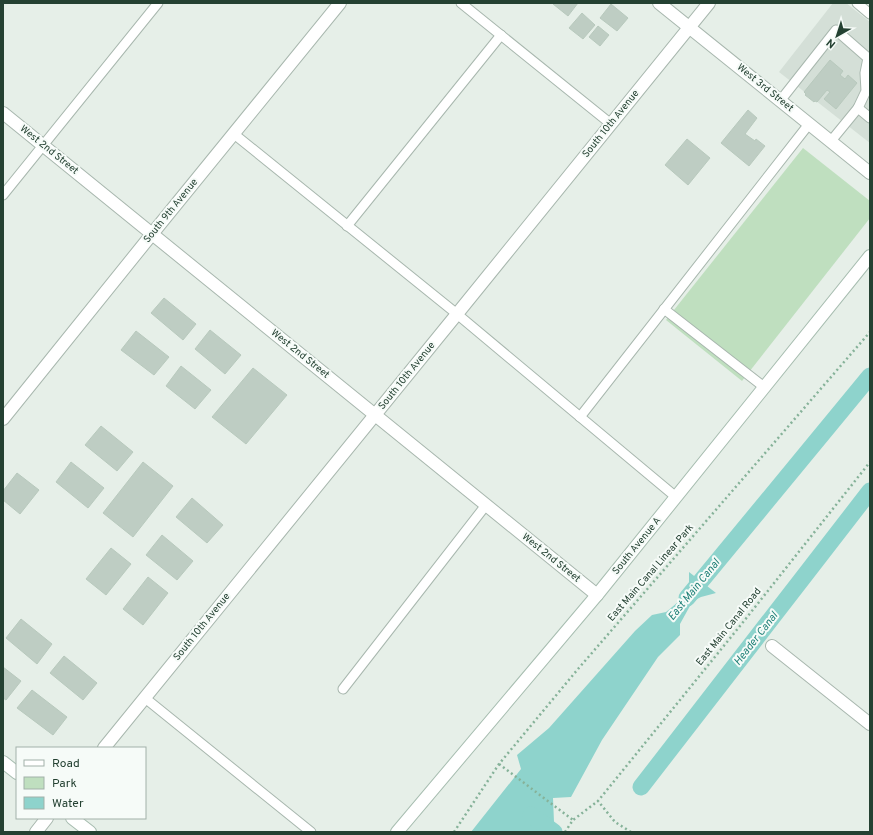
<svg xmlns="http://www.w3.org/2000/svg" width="873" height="835" viewBox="0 0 873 835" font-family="Overpass,sans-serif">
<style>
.built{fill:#d4dfd7}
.green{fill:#bfdfbf}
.water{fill:#8ed3cc}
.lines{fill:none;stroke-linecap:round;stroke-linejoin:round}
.canal{stroke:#8ed3cc;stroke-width:17}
.building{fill:#becdc3;stroke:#b8c9bd}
.service-casing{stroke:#a8b7ae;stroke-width:11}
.minor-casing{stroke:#a8b7ae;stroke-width:14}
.tertiary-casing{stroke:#a8b7ae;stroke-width:14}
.secondary-casing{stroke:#a7bdb0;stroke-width:14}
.path{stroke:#86b299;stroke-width:2.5;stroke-dasharray:2 3;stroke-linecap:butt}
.service{stroke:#fff;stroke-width:9}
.minor{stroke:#fff;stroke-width:12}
.tertiary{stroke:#fff;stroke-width:12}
.secondary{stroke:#fff;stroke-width:12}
.labels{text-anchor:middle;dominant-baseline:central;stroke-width:4;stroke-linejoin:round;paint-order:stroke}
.street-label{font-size:10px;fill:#244132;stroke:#f6fbf8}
.water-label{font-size:11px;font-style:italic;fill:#1d7f76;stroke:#f6fbf8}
</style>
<rect width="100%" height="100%" fill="#e6efe8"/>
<path class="built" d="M833,3H846L870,22V143L779,72Z"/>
<path class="green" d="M803,148L870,201V218L742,381L666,320Z"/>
<path class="water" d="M689,572L716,593L701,597L697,599L691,604L680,624V635L658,657L602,740L571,797L553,798L554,822L546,832H471L521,769L517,755L549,728L635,631L652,615L666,612L683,598L687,591L689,586Z"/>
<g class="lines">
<g class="canal">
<path d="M687,598L870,376"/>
<path d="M641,787L870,491"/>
<path d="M531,815L554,832"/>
</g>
</g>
<g class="building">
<path d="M554,3H578L568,16L553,4Z"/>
<path d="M611,4L628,18L617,31L600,18Z"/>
<path d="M582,13L595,25L583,39L569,28Z"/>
<path d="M598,26L609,35L600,46L589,37Z"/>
<path d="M830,60L843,71L840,75L845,79L848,75L857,83L836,109L824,99L830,92L827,90L817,102L815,101L814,102L805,95L806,94L804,92Z"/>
<path d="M748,110L757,118L745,134L755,141L756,139L765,146L749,166L721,143Z"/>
<path d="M687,139L710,158L688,185L665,165Z"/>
<path d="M164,298L196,324L183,340L151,313Z"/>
<path d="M210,330L241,355L225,374L195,349Z"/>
<path d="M136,331L169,357L154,375L121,350Z"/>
<path d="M181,366L211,390L195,409L166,386Z"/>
<path d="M253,368L287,395L246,444L212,417Z"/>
<path d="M101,426L133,452L117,471L85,445Z"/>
<path d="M71,462L104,488L88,508L56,482Z"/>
<path d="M143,462L173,486L133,537L103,513Z"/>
<path d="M17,473L39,490L20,514L3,500V491Z"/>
<path d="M192,498L223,525L207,543L176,517Z"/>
<path d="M162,535L193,561L177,580L146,555Z"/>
<path d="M111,548L131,564L106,595L86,579Z"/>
<path d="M148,577L168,593L143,625L123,609Z"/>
<path d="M21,619L52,644L37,664L6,638Z"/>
<path d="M64,656L97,683L83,700L50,673Z"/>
<path d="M3,667L21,681L6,700L3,698Z"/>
<path d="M32,690L67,717L53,735L17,708Z"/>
</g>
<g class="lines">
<defs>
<g id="service">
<path d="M461,3L611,124"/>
<path d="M857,3L870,14"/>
<path d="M780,101L836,30L868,58L865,73L866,91L858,108"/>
<path d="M234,134L457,314L676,497"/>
<path d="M831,141L858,108L870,118"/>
<path d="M3,195L158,3"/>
<path d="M347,226L501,35"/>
<path d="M664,309L764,387"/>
<path d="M580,417L809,124"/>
<path d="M343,689L486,505"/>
<path d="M145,698L311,832"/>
</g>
<g id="minor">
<path d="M3,113L597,595"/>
<path d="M3,419L152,234L340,3"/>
<path d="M772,646L870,724"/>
<path d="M104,748L457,314L709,3"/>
<path d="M36,832L47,818"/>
</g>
<path id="tertiary" d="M659,3L870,173"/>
<g id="secondary">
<path d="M3,762L17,773"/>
<path d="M72,818L90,832"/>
<path d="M397,832L597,595L870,256"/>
</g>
</defs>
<use href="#service" class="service-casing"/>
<use href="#minor" class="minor-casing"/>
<use href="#tertiary" class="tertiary-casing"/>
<use href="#secondary" class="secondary-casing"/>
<g class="path">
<path d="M499,764L573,820"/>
<path d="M454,832L499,764L578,669L870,332"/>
<path d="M565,832L573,820L598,801"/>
<path d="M631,832L615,822L598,801L744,621L870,462"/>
</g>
<use href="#service" class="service"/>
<use href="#minor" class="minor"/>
<use href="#tertiary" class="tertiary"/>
<use href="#secondary" class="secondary"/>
</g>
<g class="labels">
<g class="street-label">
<text transform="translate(765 88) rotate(39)">West 3rd Street</text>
<text transform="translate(611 124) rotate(-51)">South 10th Avenue</text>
<text transform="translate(49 150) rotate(39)">West 2nd Street</text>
<text transform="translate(171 211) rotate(-51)">South 9th Avenue</text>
<text transform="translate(300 354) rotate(39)">West 2nd Street</text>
<text transform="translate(407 376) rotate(-51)">South 10th Avenue</text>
<text transform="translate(637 546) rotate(-51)">South Avenue A</text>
<text transform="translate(551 558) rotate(39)">West 2nd Street</text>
<text transform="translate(651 573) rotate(-49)">East Main Canal Linear Park</text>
<text transform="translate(202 627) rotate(-51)">South 10th Avenue</text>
<text transform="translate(729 627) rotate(-51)">East Main Canal Road</text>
</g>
<g class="water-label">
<text transform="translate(694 590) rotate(-51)">East Main Canal</text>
<text transform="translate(756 639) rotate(-52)">Header Canal</text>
</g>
</g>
<rect width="873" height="835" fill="none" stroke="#244132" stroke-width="8"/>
<rect x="16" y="747" width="130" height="72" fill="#f6fbf8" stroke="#a2b1a9"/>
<rect x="24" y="760" width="20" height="6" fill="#ffffff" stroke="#a2b1a9"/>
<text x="52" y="767" font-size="12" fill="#244132">Road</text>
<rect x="24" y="777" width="20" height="12" fill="#bfdfbf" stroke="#a2b1a9"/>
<text x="52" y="787" font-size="12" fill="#244132">Park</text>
<rect x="24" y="797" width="20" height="12" fill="#8ed3cc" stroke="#a2b1a9"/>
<text x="52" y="807" font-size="12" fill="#244132">Water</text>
<g transform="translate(837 36) rotate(219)" stroke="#f6fbf8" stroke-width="3" paint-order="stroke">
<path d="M0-3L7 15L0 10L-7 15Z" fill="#244132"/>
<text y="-6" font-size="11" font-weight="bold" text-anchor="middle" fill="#244132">N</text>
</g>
</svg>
